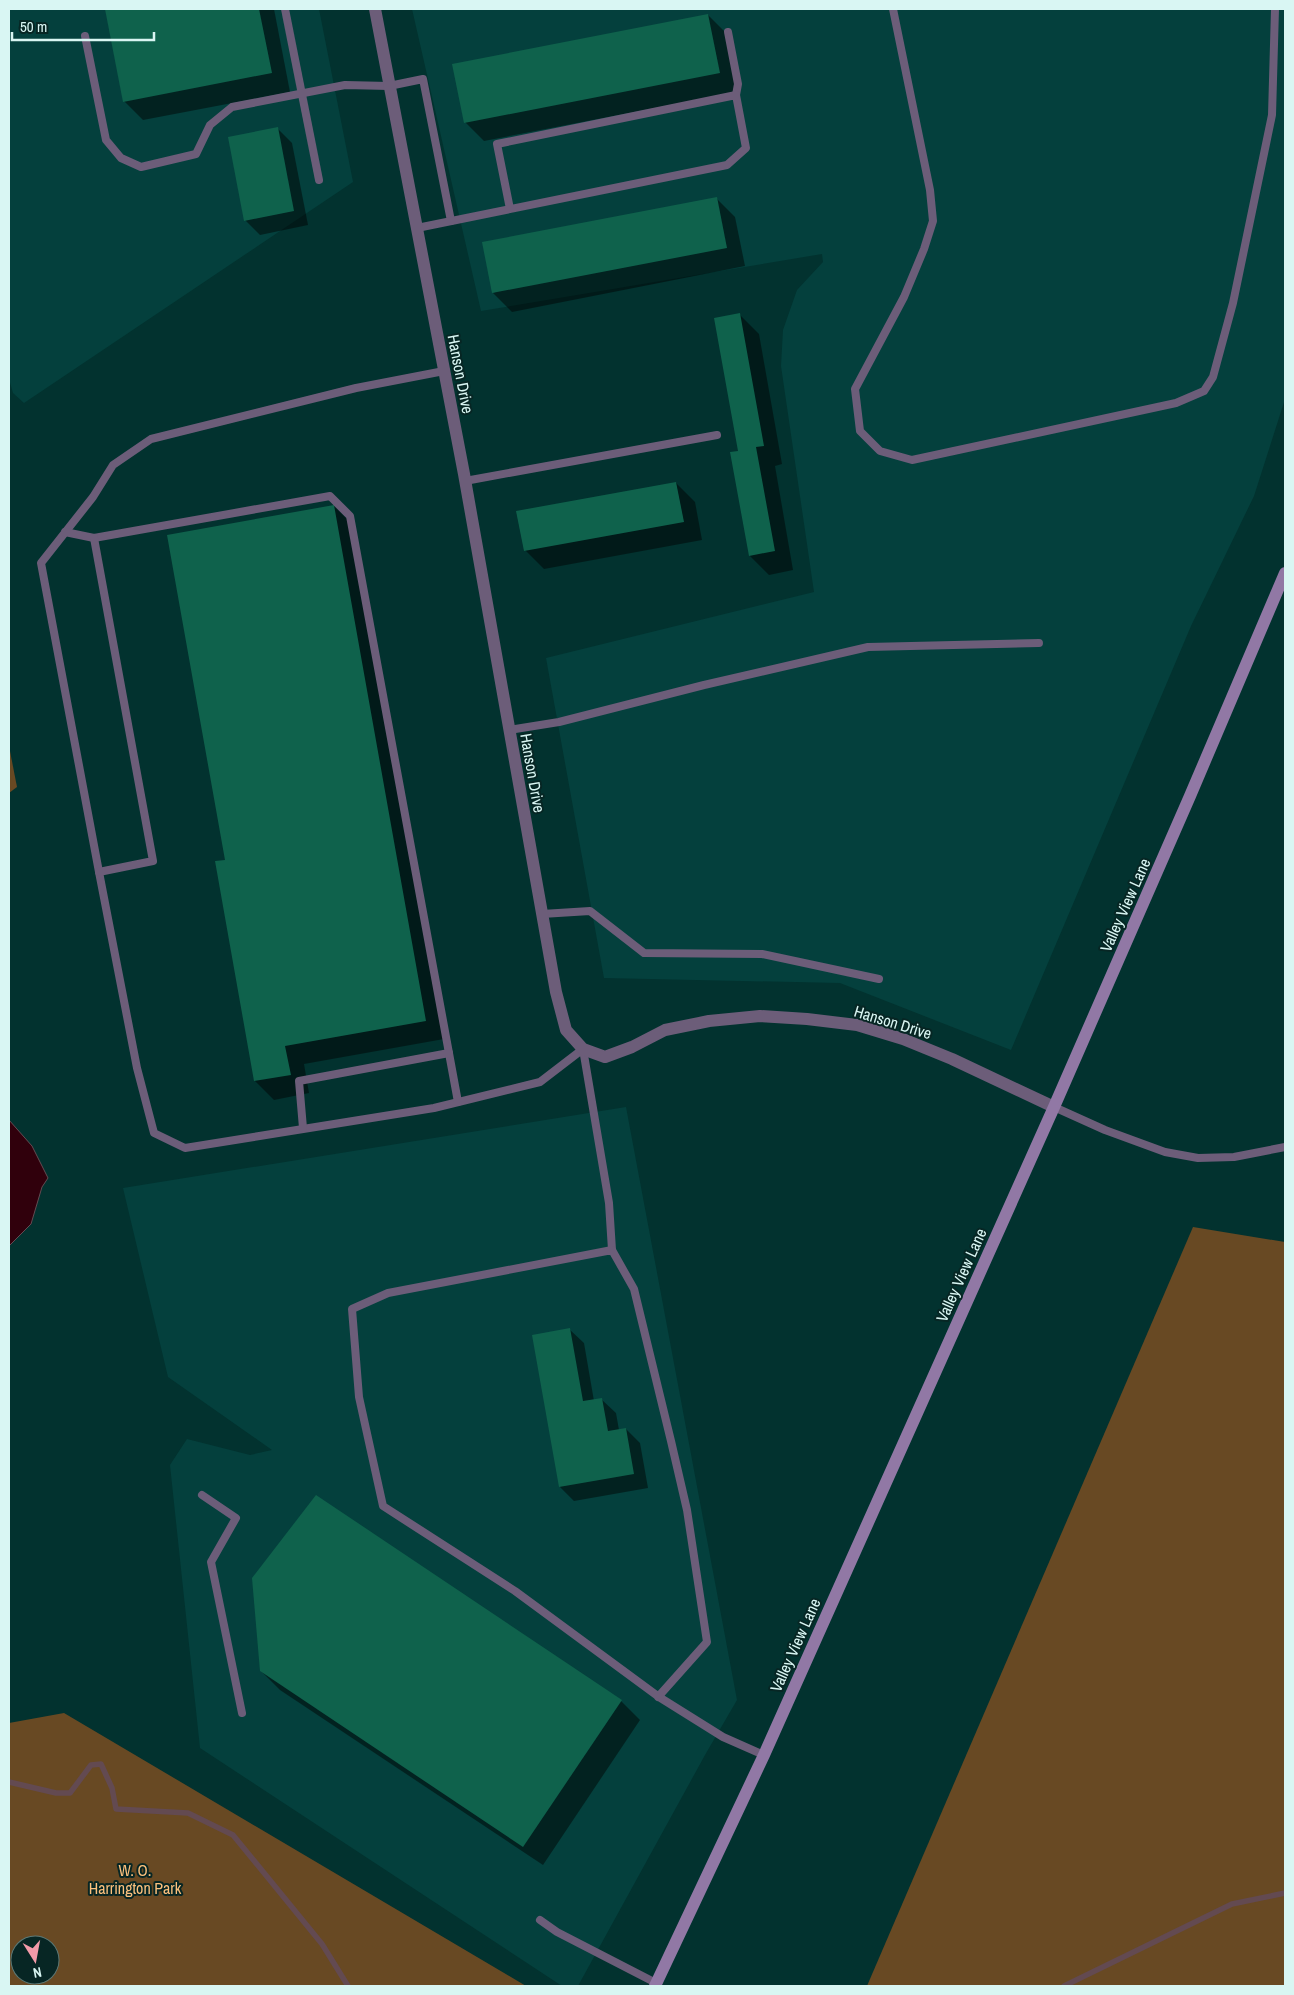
<svg xmlns="http://www.w3.org/2000/svg" width="1294" height="1995" viewBox="0 0 1294 1995" font-family="'Archivo Narrow',sans-serif">
<style>
.built{fill:#04403d}
.green{fill:#684923;fill-rule:evenodd}
.water{fill:#30000c;stroke:#634a51}
.shadow{fill:#0007}
.lines{fill:none;stroke-linecap:round;stroke-linejoin:round}
.stream{stroke:#634a51;stroke-width:5.5}
.building{fill:#0f624c}
.lane{stroke:#6c5d79;stroke-width:8}
.street{stroke:#6c5d79;stroke-width:12}
.secondary{stroke:#9178a5;stroke-width:12}
.labels{text-anchor:middle;dominant-baseline:central;stroke-width:4;stroke-linejoin:round;paint-order:stroke}
.street-label{font-size:16px;fill:#d9f6f3;stroke:#072624}
.park-label{font-size:16px;fill:#fcc17e;stroke:#072624}
</style>
<rect width="100%" height="100%" fill="#02322f"/>
<g class="built">
<path d="M9,9H319L353,182L24,403L13,393L9,379Z"/>
<path d="M412,9H1285V399L1254,496L1191,626L1011,1050L840,983L604,978L546,658L814,592L781,366L783,330L797,290L823,262L822,254L481,311Z"/>
<path d="M626,1107L737,1700L705,1755L578,1986H562L200,1748L170,1465L187,1439L250,1455L272,1450L168,1377L123,1188Z"/>
</g>
<g class="green">
<path d="M9,746L17,787L9,793Z"/>
<path d="M1193,1227L1285,1242V1986H867Z"/>
<path d="M64,1713L526,1986H9V1723ZM20,1945H50V1975H20Z"/>
</g>
<path class="water" d="M9,1120L32,1146L48,1178L42,1187L31,1224L9,1246Z"/>
<g class="shadow">
<path d="M106,9H274L290,92L143,120L124,101Z"/>
<path d="M708,15L727,34L738,92L484,141L465,122Z"/>
<path d="M277,128L292,143L308,225L260,235L245,220Z"/>
<path d="M716,198L735,217L745,266L512,312L493,293Z"/>
<path d="M740,315L759,334L782,464L775,466L793,570L769,575L750,556L739,452Z"/>
<path d="M676,483L695,502L702,540L544,569L525,550Z"/>
<path d="M334,506L353,525L444,1039L304,1064L309,1093L274,1100L255,1081L226,861Z"/>
<path d="M569,1329L584,1343L594,1401L601,1399L616,1413L619,1430L626,1429L640,1443L648,1488L574,1501L560,1487Z"/>
<path d="M261,1671L621,1701L640,1720L543,1865L280,1690Z"/>
</g>
<g class="lines">
<g class="stream">
<path d="M9,1782L56,1793H70L91,1765L101,1764L112,1788L116,1809L188,1813L233,1835L322,1944L348,1986"/>
<path d="M1064,1986L1232,1904L1285,1893"/>
</g>
</g>
<g class="building">
<path d="M105,9H259L272,73L123,102Z"/>
<path d="M708,14L720,73L464,123L452,64Z"/>
<path d="M278,127L294,211L244,221L228,137Z"/>
<path d="M717,197L727,248L492,293L482,242Z"/>
<path d="M740,313L764,446L756,447L775,551L749,556L730,452L738,451L714,318Z"/>
<path d="M676,482L684,522L524,551L516,511Z"/>
<path d="M334,505L426,1021L285,1046L291,1075L254,1081L215,861L225,860L167,535Z"/>
<path d="M570,1328L583,1401L602,1398L608,1431L626,1428L634,1474L559,1487L532,1335Z"/>
<path d="M316,1495L622,1700L523,1847L260,1671L252,1578Z"/>
</g>
<g class="lines">
<g class="lane">
<path d="M285,9L319,180"/>
<path d="M893,9L930,190L933,221L924,249L904,297L855,389L860,431L880,451L912,460L1176,403L1204,391L1213,377L1233,303L1272,115L1275,9"/>
<path d="M728,32L738,84L736,95"/>
<path d="M85,36L106,140L121,158L141,167L196,154L210,125L232,107L345,85L389,86L423,79L451,221"/>
<path d="M417,228L727,165L746,148L736,95L497,144L510,209"/>
<path d="M444,371L356,388L151,439L113,465L93,497L41,563L99,872L137,1068L154,1133L185,1148L434,1108L540,1082L583,1049L609,1203L612,1250"/>
<path d="M465,481L717,435"/>
<path d="M65,532L94,538L330,496L350,516L458,1102"/>
<path d="M94,538L153,861L99,872"/>
<path d="M509,730L559,722L704,685L868,647L1039,643"/>
<path d="M542,914L590,911L644,953L762,954L879,979"/>
<path d="M1054,1107L1105,1130L1165,1152L1198,1158L1234,1157L1285,1147"/>
<path d="M303,1128L299,1081L449,1053"/>
<path d="M202,1495L236,1518L211,1562L242,1713"/>
<path d="M658,1697L707,1642L687,1510L671,1441L634,1289L612,1250L388,1293L352,1309L359,1397L383,1506L515,1591L659,1697L723,1737L764,1755"/>
<path d="M540,1920L557,1932L656,1983"/>
</g>
<path class="street" d="M375,9L464,474L556,992L566,1030L583,1049L605,1057L632,1047L665,1030L709,1021L760,1016L807,1019L857,1025L903,1039L952,1059L1054,1107"/>
<path class="secondary" d="M655,1986L764,1755L1054,1107L1190,796L1285,573"/>
</g>
<g class="labels">
<g class="street-label">
<text transform="translate(461 374) rotate(79)">Hanson Drive</text>
<text transform="translate(533 773) rotate(80)">Hanson Drive</text>
<text transform="translate(1125 905) rotate(-66)">Valley View Lane</text>
<text transform="translate(893 1022) rotate(17)">Hanson Drive</text>
<text transform="translate(961 1275) rotate(-66)">Valley View Lane</text>
<text transform="translate(795 1645) rotate(-66)">Valley View Lane</text>
</g>
<g class="park-label">
<text x="135" y="1870">W. O.<tspan x="135" dy="18">Harrington Park</tspan></text>
</g>
</g>
<rect width="1294" height="1995" fill="none" stroke="#d9f6f3" stroke-width="20"/>
<g transform="translate(35 1960) rotate(169)"><circle r="24" fill="#072624" stroke="#5b7977"/>
<path d="M0-4L9 19L0 12L-9 19Z" fill="#f39aa9"/>
<text y="-8" font-size="14" font-weight="bold" text-anchor="middle" fill="#d9f6f3">N</text>
</g>
<path d="M12 32v8h142v-8" fill="none" stroke="#d9f6f3" stroke-width="2.5"/>
<text x="20" y="32" font-size="15" fill="#d9f6f3" stroke="#072624" stroke-width="4" paint-order="stroke">50 m</text>
</svg>
